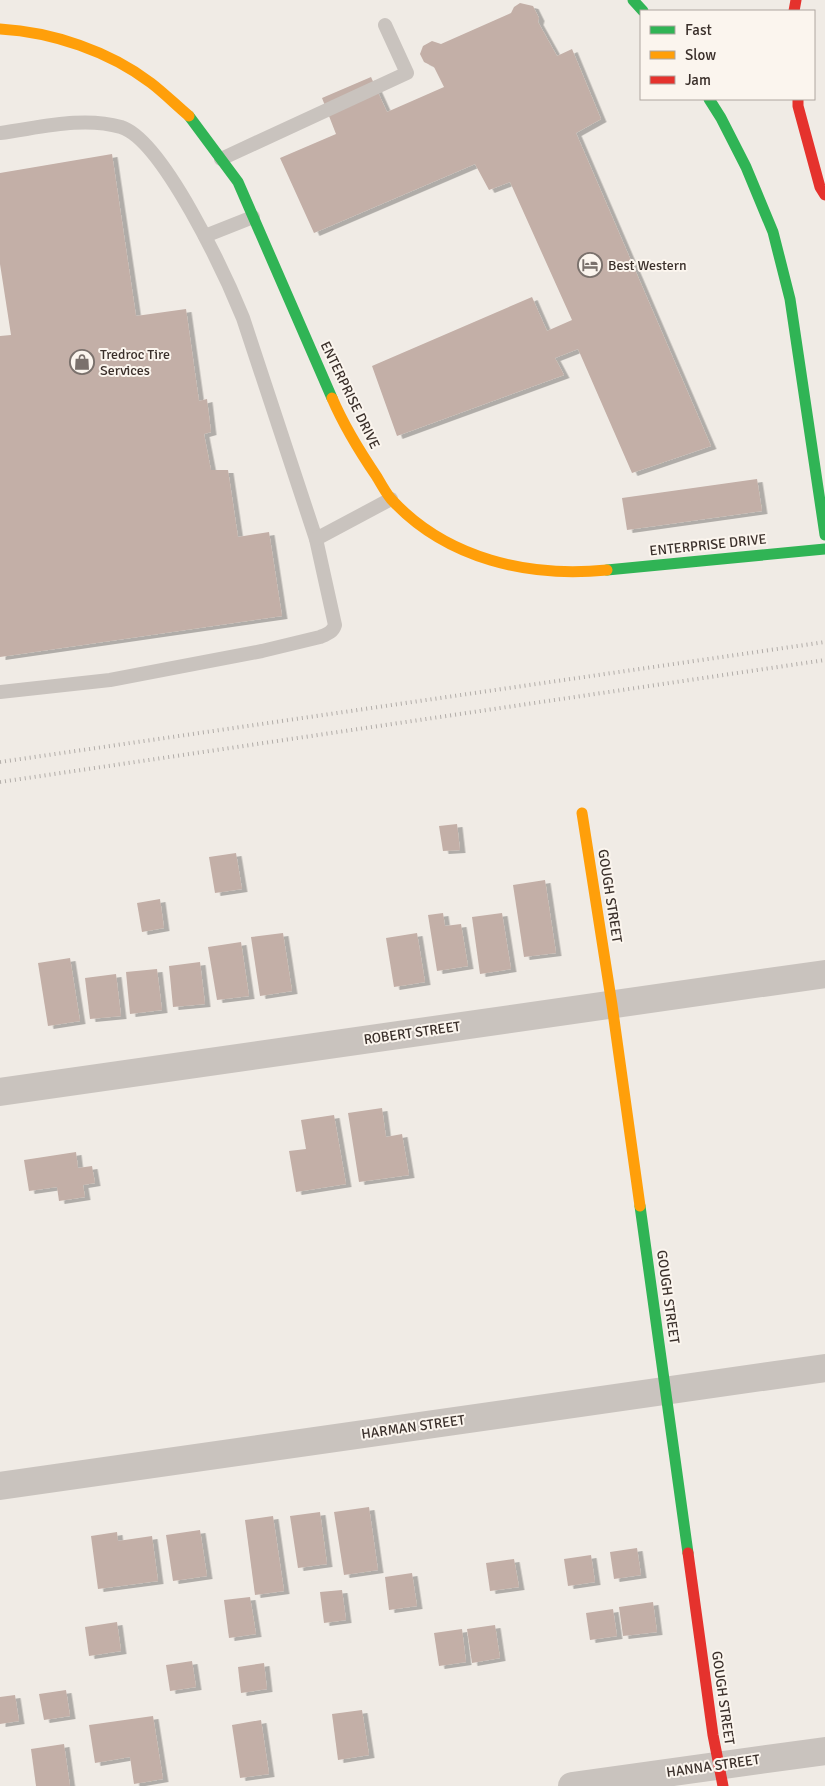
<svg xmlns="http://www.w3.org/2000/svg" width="825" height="1786" viewBox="0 0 825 1786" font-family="Signika,sans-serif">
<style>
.building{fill:#c3afa7;filter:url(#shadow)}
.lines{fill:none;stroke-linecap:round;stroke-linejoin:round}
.lane{stroke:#c9c3be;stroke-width:14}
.street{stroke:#c9c3be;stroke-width:28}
.fast{stroke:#30b455;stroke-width:11}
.slow{stroke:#ff9f0a;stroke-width:11}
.jam{stroke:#e5322d;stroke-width:11}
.rail{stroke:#b1aca8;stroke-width:4;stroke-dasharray:1 4;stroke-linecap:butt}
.labels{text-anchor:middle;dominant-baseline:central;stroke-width:4;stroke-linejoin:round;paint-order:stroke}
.poi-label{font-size:14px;fill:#3b302b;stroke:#fbf5ee;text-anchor:start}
.street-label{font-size:14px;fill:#3b302b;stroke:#fbf5ee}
</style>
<defs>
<filter id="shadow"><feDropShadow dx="5.5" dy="3" stdDeviation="0" flood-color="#0004"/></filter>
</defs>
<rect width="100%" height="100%" fill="#f0ebe5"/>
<g class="building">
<path d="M520,3L533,6L539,18L538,22L557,56L572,49L601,119L576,133L711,446L632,473L578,349L555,358L564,375L397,436L372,366L532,297L547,331L572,320L510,182L489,190L475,164L314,233L280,158L336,134L322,98L371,77L387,112L444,87L434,67L424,62L420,54L423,46L432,41L441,44L511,13L514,7Z"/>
<path d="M112,154L136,316L186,309L199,401L207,399L211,432L204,434L211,470H228L238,537L269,532L282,616L0,657V336L11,335L0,264V173Z"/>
<path d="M757,479L762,511L627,530L622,498Z"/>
<path d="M457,824L460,850L443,851L439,826Z"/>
<path d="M236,853L242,889L215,893L209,857Z"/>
<path d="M545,880L556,953L524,957L513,885Z"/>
<path d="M160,899L164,928L142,932L137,903Z"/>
<path d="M443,913L445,926L461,924L468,966L437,971L428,915Z"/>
<path d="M502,913L511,969L480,974L472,917Z"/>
<path d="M283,933L292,991L260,996L251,937Z"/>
<path d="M417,933L425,982L394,987L386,938Z"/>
<path d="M241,942L249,996L217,1000L208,947Z"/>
<path d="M70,958L80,1021L48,1026L38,963Z"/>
<path d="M200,962L205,1004L173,1007L169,966Z"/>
<path d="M157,969L162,1010L130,1014L126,972Z"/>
<path d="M116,974L121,1016L90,1019L85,978Z"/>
<path d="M382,1108L386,1137L402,1134L409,1175L359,1182L348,1113Z"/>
<path d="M334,1115L346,1184L296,1192L289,1151L306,1149L301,1120Z"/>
<path d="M76,1152L78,1168L92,1166L95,1183L83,1185L85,1197L59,1201L57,1187L29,1191L24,1160Z"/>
<path d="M369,1507L378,1570L344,1575L334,1512Z"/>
<path d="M320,1512L327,1564L298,1568L290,1516Z"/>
<path d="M273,1516L284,1591L255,1595L245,1520Z"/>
<path d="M200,1530L207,1576L173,1581L166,1535Z"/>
<path d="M117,1532L118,1541L152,1536L158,1581L98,1589L91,1536Z"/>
<path d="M637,1548L641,1575L614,1579L610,1552Z"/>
<path d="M591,1555L595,1582L568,1586L564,1559Z"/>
<path d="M514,1559L519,1587L490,1591L486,1563Z"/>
<path d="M412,1573L417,1606L389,1610L385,1577Z"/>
<path d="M342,1590L346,1620L324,1623L320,1592Z"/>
<path d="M250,1597L256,1634L229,1638L224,1600Z"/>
<path d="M653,1602L657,1632L623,1636L619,1607Z"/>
<path d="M613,1609L617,1636L590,1640L586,1613Z"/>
<path d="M117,1622L121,1651L89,1656L85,1627Z"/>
<path d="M495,1625L500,1658L472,1663L467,1629Z"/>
<path d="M462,1629L466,1662L439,1666L434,1633Z"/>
<path d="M192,1661L196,1687L170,1691L166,1665Z"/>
<path d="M264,1663L267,1689L241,1693L238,1667Z"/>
<path d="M66,1690L70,1716L44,1720L39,1694Z"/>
<path d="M15,1695L19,1721L0,1724V1697Z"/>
<path d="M362,1710L369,1755L338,1760L332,1714Z"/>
<path d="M153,1716L163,1779L134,1784L130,1757L95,1763L89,1725Z"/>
<path d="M261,1720L269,1774L240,1778L232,1725Z"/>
<path d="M64,1744L70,1786H36L31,1749Z"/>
</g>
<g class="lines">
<g class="lane">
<path d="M0,133C39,128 82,116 121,127C163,140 226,276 243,318L316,539L335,625C333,632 327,634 320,637L262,651L110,680L0,692"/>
<path d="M221,159L407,73L385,25"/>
<path d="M205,236L253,217"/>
<path d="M316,539L391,499"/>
</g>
<g class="street">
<path d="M0,1092L825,974"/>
<path d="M0,1486L825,1368"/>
<path d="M572,1786L825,1751"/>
</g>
<g class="fast">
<path d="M633,0L643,11"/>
<path d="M709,99L721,118L746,167L773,232L790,299L825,535"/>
<path d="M189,116L238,182L332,398"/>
<path d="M607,570L825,549"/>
<path d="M640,1206L688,1553"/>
</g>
<g class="slow">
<path d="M0,29C52,32 109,51 151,83C164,93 176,105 189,116"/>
<path d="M332,398C344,426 360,452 377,477C381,484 386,493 391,499C446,559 529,578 607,570"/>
<path d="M582,813L612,1005L640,1206"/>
</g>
<g class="jam">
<path d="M794,11L796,0"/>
<path d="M798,99V106L820,187L825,195"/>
<path d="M688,1553L713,1735L723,1786"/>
</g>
<g class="rail">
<path d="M0,762L825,642"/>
<path d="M0,782L825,660"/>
</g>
</g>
<defs>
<symbol id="hotel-ring" viewBox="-11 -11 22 22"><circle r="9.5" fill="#fbf5ee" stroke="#7a716c" stroke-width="1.5"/><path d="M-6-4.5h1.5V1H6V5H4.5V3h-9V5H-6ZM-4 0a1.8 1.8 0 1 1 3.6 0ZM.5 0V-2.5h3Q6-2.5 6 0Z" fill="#7a716c"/></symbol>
<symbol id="shop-ring" viewBox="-11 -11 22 22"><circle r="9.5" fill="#fbf5ee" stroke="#7a716c" stroke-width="1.5"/><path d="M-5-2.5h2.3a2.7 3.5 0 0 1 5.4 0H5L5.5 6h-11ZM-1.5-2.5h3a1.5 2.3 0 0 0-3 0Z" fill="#7a716c"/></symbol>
</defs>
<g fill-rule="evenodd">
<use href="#hotel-ring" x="576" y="251" width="28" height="28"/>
<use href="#shop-ring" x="68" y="348" width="28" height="28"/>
</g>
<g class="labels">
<g class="poi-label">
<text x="608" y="265">Best Western</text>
<text x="100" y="354">Tredroc Tire<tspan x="100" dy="16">Services</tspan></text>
</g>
<g class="street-label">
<text transform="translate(350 395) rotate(64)">ENTERPRISE DRIVE</text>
<text transform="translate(708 545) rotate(-6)">ENTERPRISE DRIVE</text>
<text transform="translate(610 896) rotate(81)">GOUGH STREET</text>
<text transform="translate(412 1033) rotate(-8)">ROBERT STREET</text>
<text transform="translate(668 1297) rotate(82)">GOUGH STREET</text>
<text transform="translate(413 1427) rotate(-8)">HARMAN STREET</text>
<text transform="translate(723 1698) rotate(82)">GOUGH STREET</text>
<text transform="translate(713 1766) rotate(-8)">HANNA STREET</text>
</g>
</g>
<rect x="640" y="10" width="175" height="90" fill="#fbf5ee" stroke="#aea6a0"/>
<rect x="650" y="26" width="25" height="8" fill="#30b455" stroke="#aea6a0"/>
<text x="685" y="35" font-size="15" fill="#3b302b">Fast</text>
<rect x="650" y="51" width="25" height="8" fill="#ff9f0a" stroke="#aea6a0"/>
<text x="685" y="60" font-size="15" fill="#3b302b">Slow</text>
<rect x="650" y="76" width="25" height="8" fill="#e5322d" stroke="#aea6a0"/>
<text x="685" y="85" font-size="15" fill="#3b302b">Jam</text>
</svg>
